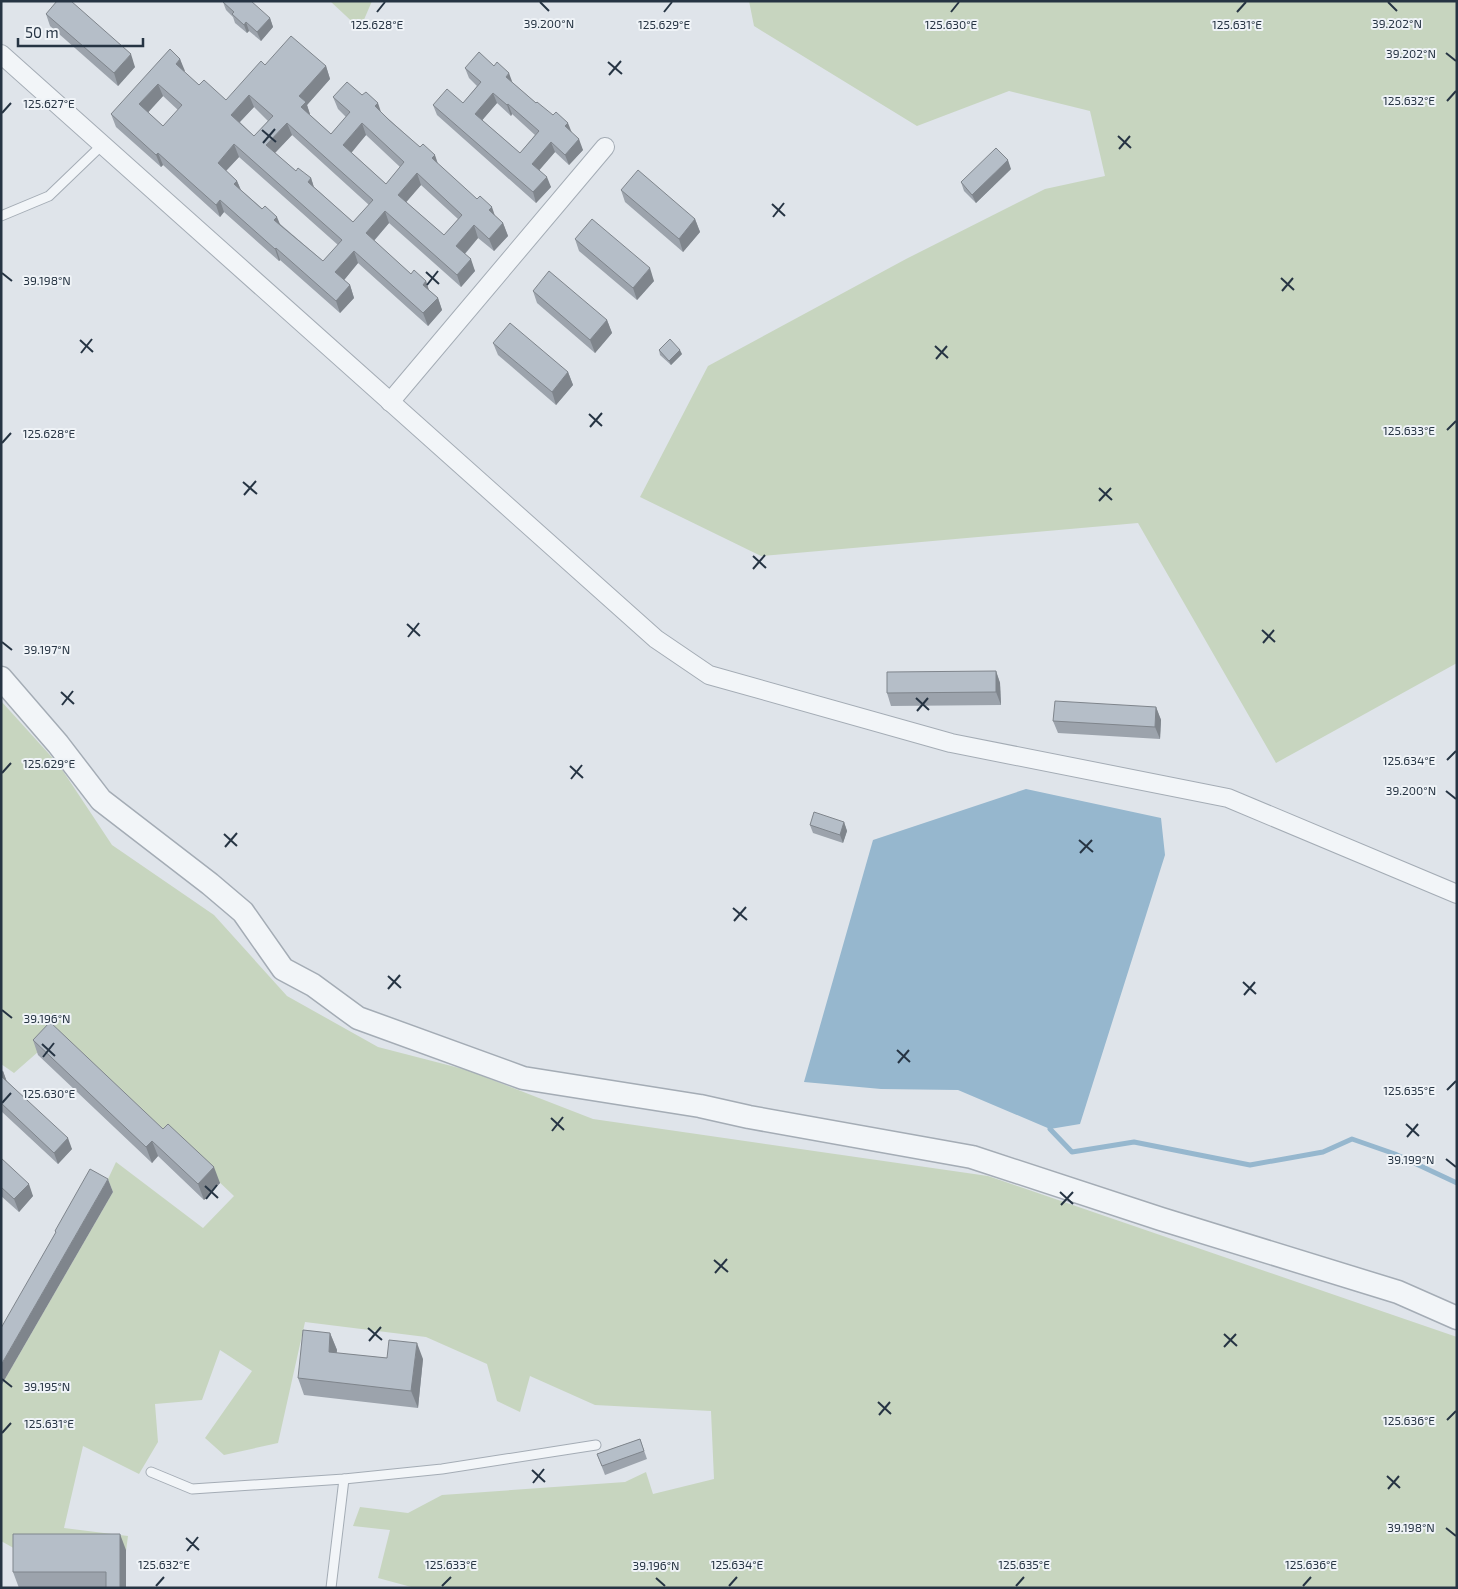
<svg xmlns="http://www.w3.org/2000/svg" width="1458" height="1589" viewBox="0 0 1458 1589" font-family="'Exo 2',sans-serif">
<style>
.green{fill:#c7d5bf}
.water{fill:#96b7ce}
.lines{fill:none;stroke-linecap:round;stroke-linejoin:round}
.stream{stroke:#96b7ce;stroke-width:5}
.service-casing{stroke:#a4acb5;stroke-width:11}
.minor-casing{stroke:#a4acb5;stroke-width:20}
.tertiary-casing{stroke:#a4acb5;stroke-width:25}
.service{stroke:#f2f5f8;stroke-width:9}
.minor{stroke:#f2f5f8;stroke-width:18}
.tertiary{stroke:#f2f5f8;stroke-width:22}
.wall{fill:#9ca3ac;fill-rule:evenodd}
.shaded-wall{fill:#7f858c}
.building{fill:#b5bec8;stroke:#7f858c;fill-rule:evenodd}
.ticks{fill:none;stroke:#263443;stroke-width:2}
.ticks-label{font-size:12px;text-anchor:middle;fill:#263443;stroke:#eff3f7;stroke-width:4;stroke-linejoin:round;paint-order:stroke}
</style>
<rect width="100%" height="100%" fill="#dfe4ea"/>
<g class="green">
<path d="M330,1H372L360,29Z"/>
<path d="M749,1H1457V663L1276,763L1138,523L761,556L640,497L708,366L906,259L1045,189L1105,176L1090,111L1009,91L917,126L754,26Z"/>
<path d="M1,701L59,765L112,845L214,915L287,996L378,1047L467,1070L593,1119L988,1176L1457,1337V1588H415L378,1578L390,1530L353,1526L360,1507L408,1513L442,1495L625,1482L646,1472L653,1494L714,1479L711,1411L595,1405L530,1376L520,1412L497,1401L487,1364L426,1337L305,1322L278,1443L224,1455L205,1438L252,1371L220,1350L202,1400L155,1404L158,1442L139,1474L83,1446L64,1528L128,1536L126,1551H19L1,1541V1386L113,1192L108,1179L116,1162L203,1228L234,1196L174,1139L55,1037L14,1073L1,1064Z"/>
</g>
<path class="water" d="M1026,789L1161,818L1165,855L1080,1124L1050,1129L958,1090L881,1089L804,1082L873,840Z"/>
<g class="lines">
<path class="stream" d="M1050,1129L1072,1152L1134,1142L1250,1165L1323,1152L1352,1139L1395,1154L1457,1183"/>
<defs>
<g id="service">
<path d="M1,216L49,196L102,145"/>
<path d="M151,1472L192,1489L344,1479L442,1469L596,1445"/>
<path d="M331,1588L344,1479"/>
</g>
<g id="minor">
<path d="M1,54L656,639L709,675L951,743L1228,798L1457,894"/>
<path d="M390,402L605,147"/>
</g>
<path id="tertiary" d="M1,678L58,744L101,800L210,884L243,912L283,969L313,985L358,1018L523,1078L700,1106L749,1117L972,1157L1161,1219L1398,1292L1457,1318"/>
</defs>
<use href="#service" class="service-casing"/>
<use href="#minor" class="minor-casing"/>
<use href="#tertiary" class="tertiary-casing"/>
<use href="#service" class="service"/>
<use href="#minor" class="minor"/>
<use href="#tertiary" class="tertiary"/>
</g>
<g class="wall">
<path d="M223,2L270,18L273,27L261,41L249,31L247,33L235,23L233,17L226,10Z"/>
<path d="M46,14L135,67L118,86L50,26Z"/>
<path d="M180,59L184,72L199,85L226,100L265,65L326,66L330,79L307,105L310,115L331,134L346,117L338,109L333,97L381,112L503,223L508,236L494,251L478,238L465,254L475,271L461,287L389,223L374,241L411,274L426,281L429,290L438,298L442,310L428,326L358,263L344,280L350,285L354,298L340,313L280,260L279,261L224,212L220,217L163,165L161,167L116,127L111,114ZM163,96L178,110L163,126L148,112ZM254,107L268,121L254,136L240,122ZM292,135L369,205L353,222L314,187L311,178L296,171L275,153ZM366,135L400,167L386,184L351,152ZM239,157L338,245L323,261L241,190L237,181L226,171ZM421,185L458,219L444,235L406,202Z"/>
<path d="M465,68L513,83L536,103L571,132L583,150L569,165L555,152L539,170L551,187L536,203L437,115L433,105L463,103L477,86L469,78ZM497,103L511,116L512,114L535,135L520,153L482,120Z"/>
<path d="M1011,169L976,203L964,191L961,182Z"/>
<path d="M621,190L695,219L700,232L683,252L625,202Z"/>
<path d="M575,239L654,281L637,300L579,251Z"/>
<path d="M533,291L607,320L612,333L595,353L537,303Z"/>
<path d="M493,343L568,372L573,385L556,405L498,355Z"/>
<path d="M659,350L682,354L671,365L660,355Z"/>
<path d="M996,671L1000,683L1001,705L891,706L887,693Z"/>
<path d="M1156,707L1161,720L1160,739L1058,733L1053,721Z"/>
<path d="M844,822L847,831L843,843L813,833L810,825Z"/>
<path d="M33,1040L163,1129L220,1183L204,1200L158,1156L152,1163L38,1055Z"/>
<path d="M1,1070L3,1071L6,1080L72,1149L58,1164L1,1111Z"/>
<path d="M1,1158L33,1196L19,1212L1,1196Z"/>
<path d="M330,1333L337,1350L336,1353L387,1358L423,1359L418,1408L304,1395L298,1378Z"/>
<path d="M640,1439L647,1459L605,1475L597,1454Z"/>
<path d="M126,1550V1588H19L13,1572Z"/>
</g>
<g class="shaded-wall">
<path d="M270,18L273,27L261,41L257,32Z"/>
<path d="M246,22L249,31L247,33L244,25Z"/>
<path d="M131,54L135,67L118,86L114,73Z"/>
<path d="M180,59L185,71L180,76L176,64Z"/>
<path d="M326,66L330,79L307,105L310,114L306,119L301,107L299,96Z"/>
<path d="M509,73L513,84L506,77Z"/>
<path d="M158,84L163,96L144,117L139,104Z"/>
<path d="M493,93L497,103L479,124L475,114Z"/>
<path d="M249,95L254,107L235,127L231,115Z"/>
<path d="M378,103L382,115L375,106Z"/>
<path d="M508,104L512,114L511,116L507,105Z"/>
<path d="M287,123L292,135L271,157L266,145Z"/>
<path d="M362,123L366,135L348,157L343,145Z"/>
<path d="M568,123L572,133L565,126Z"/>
<path d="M579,139L583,150L569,165L565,155Z"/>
<path d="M551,142L555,152L536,174L532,164Z"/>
<path d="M234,144L239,157L222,175L218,163Z"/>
<path d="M158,153L163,165L161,167L156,155Z"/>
<path d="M435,155L439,167L432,158Z"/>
<path d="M1008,160L1011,169L976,203L972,195Z"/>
<path d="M417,173L421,185L402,207L398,195Z"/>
<path d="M547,177L551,187L536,203L533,192Z"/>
<path d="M311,178L315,191L308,182Z"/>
<path d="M237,181L242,193L234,184Z"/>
<path d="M220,200L224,212L220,217L216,205Z"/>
<path d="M492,207L496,219L489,210Z"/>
<path d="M385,211L389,223L370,245L366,233Z"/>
<path d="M277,217L282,229L274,220Z"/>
<path d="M695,219L700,232L683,252L679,239Z"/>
<path d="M503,223L508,236L494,251L489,239Z"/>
<path d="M474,225L478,238L461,258L456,246Z"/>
<path d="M276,248L280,260L279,261L275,249Z"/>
<path d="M354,251L358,263L340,285L335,272Z"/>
<path d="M471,259L475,271L461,287L457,275Z"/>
<path d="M650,268L654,281L637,300L633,288Z"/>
<path d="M426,281L430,294L423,285Z"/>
<path d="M350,285L354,298L340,313L336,301Z"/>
<path d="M438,298L442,310L428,326L423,313Z"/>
<path d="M607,320L612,333L595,353L590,340Z"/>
<path d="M680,350L682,354L671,365L669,361Z"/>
<path d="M568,372L573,385L556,405L552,392Z"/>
<path d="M996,671L1000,683L1001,705L996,692Z"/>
<path d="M1156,707L1161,720L1160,739L1155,727Z"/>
<path d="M844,822L847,831L843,843L840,835Z"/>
<path d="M3,1071L7,1082L1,1078V1073Z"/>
<path d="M68,1138L72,1149L58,1164L54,1153Z"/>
<path d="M152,1141L158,1156L152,1163L146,1147Z"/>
<path d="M214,1167L220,1183L204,1200L198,1184Z"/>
<path d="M108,1179L113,1192L1,1386V1365Z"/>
<path d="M29,1184L33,1196L19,1212L14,1199Z"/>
<path d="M330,1333L337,1350L335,1369L329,1352Z"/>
<path d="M417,1343L423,1359L418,1408L411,1391Z"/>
<path d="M120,1534L126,1550V1588H120Z"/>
</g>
<g class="building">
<path d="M57,1H71L131,54L114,73L46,14Z"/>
<path d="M224,1H251L270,18L257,32L246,22L244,25L232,14L234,12L223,2Z"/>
<path d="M291,36L326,66L299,96L306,102L301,107L331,134L350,112L333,97L347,82L362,95L366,92L378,103L375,106L389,120L420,147L423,144L435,155L432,158L477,199L480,196L492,207L489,210L503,223L489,239L474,225L456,246L471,259L457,275L385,211L366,233L411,274L414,270L426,281L423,285L438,298L423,313L354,251L335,272L350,285L336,301L276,248L275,249L220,200L216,205L158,153L156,155L111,114L170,49L180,59L176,64L199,85L204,80L226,100L261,61L265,65ZM158,84L182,105L163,126L139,104ZM249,95L273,116L254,136L231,115ZM287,123L373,200L353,222L308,182L311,178L298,168L296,171L266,145ZM362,123L404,162L386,184L343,145ZM234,144L342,240L323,261L274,220L277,217L265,206L262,209L234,184L237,181L218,163ZM417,173L462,215L444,235L398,195Z"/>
<path d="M479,52L494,66L497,62L509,73L506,77L536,103L537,102L553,115L556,112L568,123L565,126L579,139L565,155L551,142L532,164L547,177L533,192L433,105L447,89L463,103L481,82L465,68ZM493,93L507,105L508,104L539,131L520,153L475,114Z"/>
<path d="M996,148L1008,160L972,195L961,182Z"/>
<path d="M638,170L695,219L679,239L621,190Z"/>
<path d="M592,219L650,268L633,288L575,239Z"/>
<path d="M549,271L607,320L590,340L533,291Z"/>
<path d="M510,323L568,372L552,392L493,343Z"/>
<path d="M670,339L680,350L669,361L659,350Z"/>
<path d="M996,671V692L887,693V672Z"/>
<path d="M1055,701L1156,707L1155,727L1053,721Z"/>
<path d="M814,812L844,822L840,835L810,825Z"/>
<path d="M50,1022L163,1129L168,1124L214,1167L198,1184L152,1141L146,1147L33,1040Z"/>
<path d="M1,1076L68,1138L54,1153L1,1103Z"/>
<path d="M1,1158L29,1184L14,1199L1,1187Z"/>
<path d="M90,1169L108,1179L1,1365V1328L56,1232L55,1231Z"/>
<path d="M303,1330L330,1333L329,1352L387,1358L389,1340L417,1343L411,1391L298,1378Z"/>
<path d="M640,1439L644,1451L602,1466L597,1454Z"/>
<path d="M13,1534H120V1588H106V1572H13Z"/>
</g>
<path class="ticks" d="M540,2L549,11M1388,2L1397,11M377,12L385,2M664,12L672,2M951,12L959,2M1237,12L1246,2M1446,53L1456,61M608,62L622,74M609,75L621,61M1447,101L1456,91M2,113L11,103M262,130L276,142M1118,136L1131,148M263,143L275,129M1119,149L1130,136M772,204L785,216M773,217L784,203M426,272L439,284M2,273L12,281M1281,278L1294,290M427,285L438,271M1282,291L1293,278M80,340L93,352M935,346L948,358M81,353L92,339M936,359L947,346M589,414L602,426M590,427L602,413M1447,430L1456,421M2,443L11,433M243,482L257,494M1099,488L1112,500M244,495L256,481M1099,501L1111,488M753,556L766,568M753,569L765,555M407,624L420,636M1262,630L1275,642M408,637L419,623M2,642L12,650M1263,643L1274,630M61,692L74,704M916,698L929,710M62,705L73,691M917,711L928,698M1447,760L1456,751M570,766L583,778M2,773L11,763M571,779L582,765M1446,791L1456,799M224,834L237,846M1079,840L1093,852M225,847L237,833M1080,853L1092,840M733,908L747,920M734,921L746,907M388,976L401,988M1243,982L1256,994M388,989L400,975M1244,995L1255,982M2,1010L12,1018M42,1044L55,1056M897,1050L910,1062M43,1057L54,1043M898,1063L909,1050M1447,1090L1456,1081M2,1103L11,1093M551,1118L564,1130M1406,1124L1419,1136M552,1131L563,1117M1407,1137L1418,1124M1446,1159L1456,1167M205,1186L218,1198M1060,1192L1073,1204M206,1199L217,1185M1061,1205L1073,1192M714,1260L728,1272M715,1273L727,1259M368,1328L382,1340M1224,1334L1237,1346M369,1341L381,1327M1224,1347L1236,1334M2,1379L12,1387M878,1402L891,1414M879,1415L890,1402M1447,1420L1456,1411M2,1433L11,1423M532,1470L545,1482M1387,1476L1400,1488M533,1483L544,1469M1388,1489L1399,1476M1446,1528L1456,1536M186,1538L199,1550M187,1551L198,1537M656,1578L665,1586M156,1586L164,1577M442,1586L451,1577M729,1586L737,1577M1016,1586L1024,1577M1303,1586L1311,1577"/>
<g class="ticks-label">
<text x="549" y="28">39.200°N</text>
<text x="1397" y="28">39.202°N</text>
<text x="377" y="29">125.628°E</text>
<text x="664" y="29">125.629°E</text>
<text x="951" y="29">125.630°E</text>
<text x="1237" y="29">125.631°E</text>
<text x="1411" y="58">39.202°N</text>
<text x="1409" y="105">125.632°E</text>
<text x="49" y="108">125.627°E</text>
<text x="47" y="285">39.198°N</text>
<text x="1409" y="435">125.633°E</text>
<text x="49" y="438">125.628°E</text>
<text x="47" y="654">39.197°N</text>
<text x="1409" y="765">125.634°E</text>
<text x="49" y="768">125.629°E</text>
<text x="1411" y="795">39.200°N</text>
<text x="47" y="1023">39.196°N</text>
<text x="1409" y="1095">125.635°E</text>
<text x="49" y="1098">125.630°E</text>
<text x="1411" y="1164">39.199°N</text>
<text x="47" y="1391">39.195°N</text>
<text x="1409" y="1425">125.636°E</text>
<text x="49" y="1428">125.631°E</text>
<text x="1411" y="1532">39.198°N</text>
<text x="164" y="1569">125.632°E</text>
<text x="451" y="1569">125.633°E</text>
<text x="737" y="1569">125.634°E</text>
<text x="1024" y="1569">125.635°E</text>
<text x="1311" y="1569">125.636°E</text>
<text x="656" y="1570">39.196°N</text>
</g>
<rect width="1458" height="1589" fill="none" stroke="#263443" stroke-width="5"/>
<path d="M18 38v8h125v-8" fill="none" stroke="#263443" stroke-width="2.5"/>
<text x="25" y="38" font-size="15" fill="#263443" stroke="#eff3f7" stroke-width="4" paint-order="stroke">50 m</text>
</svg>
